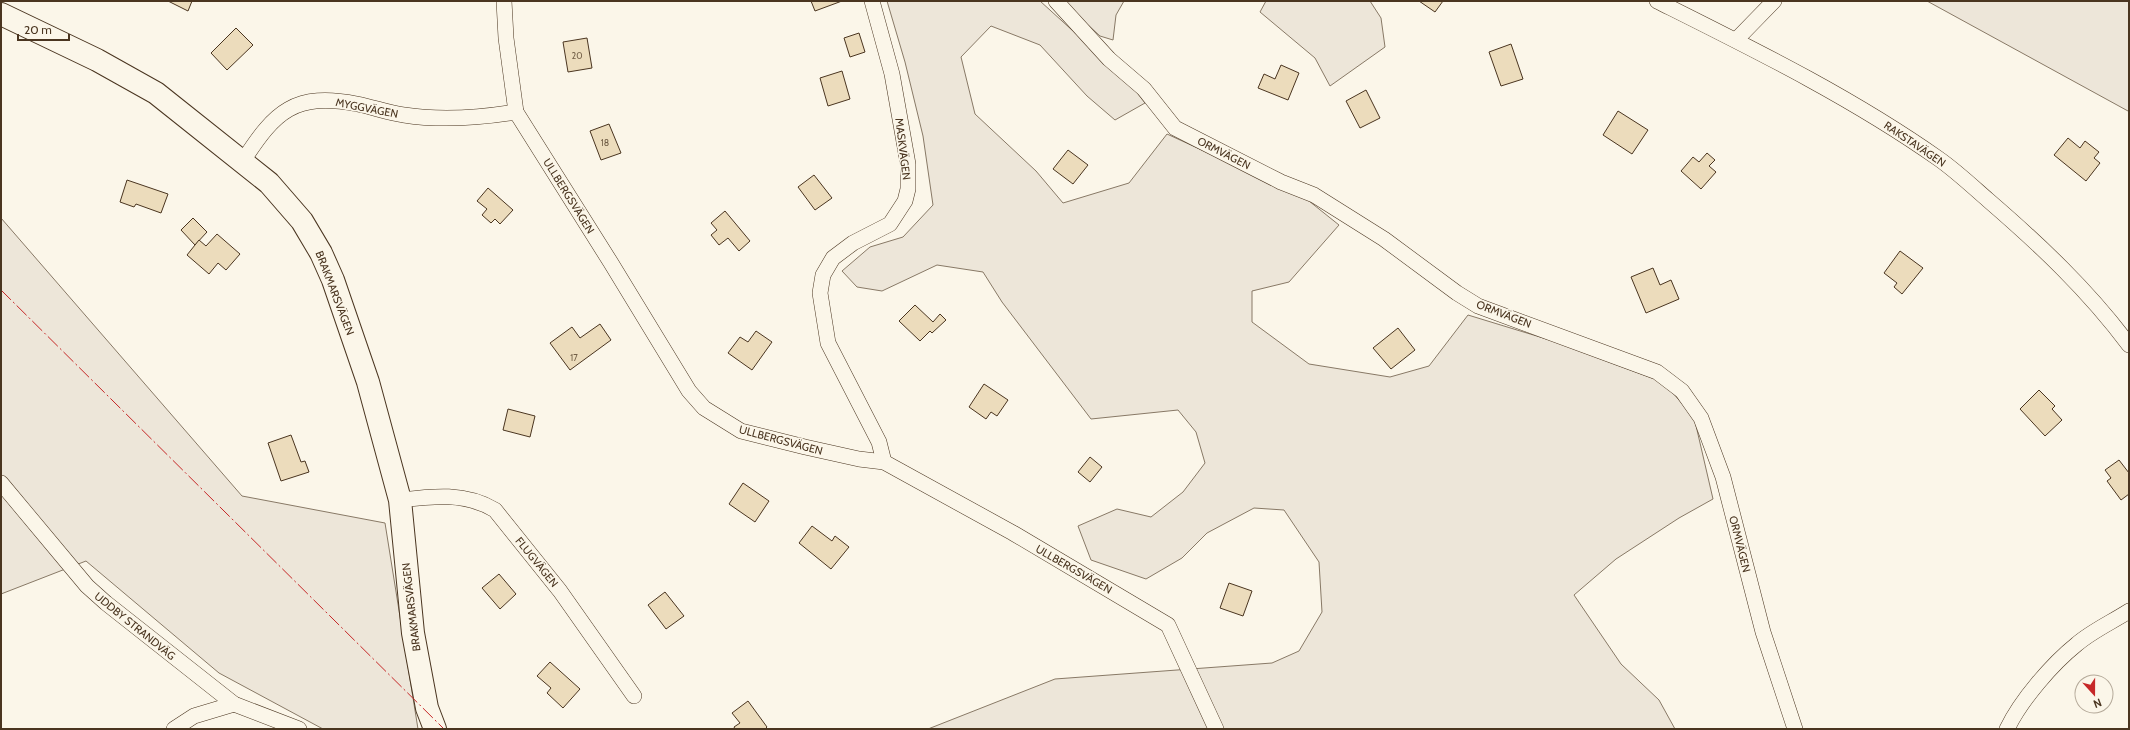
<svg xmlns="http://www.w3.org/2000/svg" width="2130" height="730" viewBox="0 0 2130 730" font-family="Cabin,sans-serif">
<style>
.green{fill:#ede6d9;stroke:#887966}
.building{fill:#ecdcbc;stroke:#4a3520}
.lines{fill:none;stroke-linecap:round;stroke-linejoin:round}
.street-casing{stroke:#4a3520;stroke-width:16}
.secondary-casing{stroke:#4a3520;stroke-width:24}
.street{stroke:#fbf6e9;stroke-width:15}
.secondary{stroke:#fbf6e9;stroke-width:22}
.power{stroke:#c62828;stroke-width:1;stroke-dasharray:14 3 2 3;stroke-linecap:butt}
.labels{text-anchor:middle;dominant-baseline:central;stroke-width:3;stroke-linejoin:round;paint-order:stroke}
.number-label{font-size:9px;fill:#725f47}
.street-label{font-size:11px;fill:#4a3520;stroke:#fbf6e9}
</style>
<rect width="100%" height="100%" fill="#fbf6e9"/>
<g class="green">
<path d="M887,1H1040L1127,80L1145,103L1115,120L1087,96L1040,45L991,26L961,57L975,114L1036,171L1063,203L1129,183L1167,134L1304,197L1339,225L1289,282L1252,291V322L1309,364L1390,377L1429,366L1468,315L1553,341L1663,382L1694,417L1713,499L1679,518L1616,559L1574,595L1621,664L1659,700L1675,729H928L1055,679L1272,663L1299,651L1322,612L1319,562L1284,510L1254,508L1207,533L1182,558L1146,579L1091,560L1078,526L1117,509L1151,517L1183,492L1205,463L1196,432L1178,410L1091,419L1002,302L983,272L937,265L882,291L857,287L842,271L870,247L903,237L933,205L923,136L905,62Z"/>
<path d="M1062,1H1124L1116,15L1113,40L1100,36Z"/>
<path d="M1266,1H1370L1381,18L1385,47L1330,86L1315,58L1260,12Z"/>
<path d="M1927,1H2129V112L2128,111Z"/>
<path d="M1,218L242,496L385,523L418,729H323L219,673L86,561L1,594Z"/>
</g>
<g class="building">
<path d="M168,1H192L188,11Z"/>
<path d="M811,1H842L815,11Z"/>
<path d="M1419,1H1443L1435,12Z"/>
<path d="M236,28L253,45L227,70L211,53Z"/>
<path d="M859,33L865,52L850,57L844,38Z"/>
<path d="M587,38L592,68L568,72L563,42Z"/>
<path d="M1511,44L1523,79L1501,86L1489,52Z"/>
<path d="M1281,65L1299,73L1288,100L1258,88L1264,74L1275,79Z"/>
<path d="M842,71L850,99L828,106L820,78Z"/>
<path d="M1366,90L1380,118L1360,128L1346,101Z"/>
<path d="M1618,111L1648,130L1632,154L1603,135Z"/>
<path d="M609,124L621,153L601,160L590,131Z"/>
<path d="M2068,138L2080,148L2085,141L2099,152L2094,158L2100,163L2086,181L2054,155Z"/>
<path d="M1068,150L1088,165L1073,184L1053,169Z"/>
<path d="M1707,153L1715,160L1709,166L1716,172L1701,189L1681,171L1693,157L1699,162Z"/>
<path d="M814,175L832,198L815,210L798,187Z"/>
<path d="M127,180L168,194L161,213L136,204L134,207L120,202Z"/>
<path d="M488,188L513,210L500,224L495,219L491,223L482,215L487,209L477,201Z"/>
<path d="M725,211L750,241L739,251L728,238L719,245L711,235L717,230L711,223Z"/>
<path d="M193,218L207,232L195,245L181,230Z"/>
<path d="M217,234L240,254L226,270L218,263L209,274L187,255L199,240L206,246Z"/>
<path d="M1900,251L1923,268L1902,294L1894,287L1897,283L1884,273Z"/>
<path d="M1653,268L1660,285L1671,280L1679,299L1646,313L1631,277Z"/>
<path d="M915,305L933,322L940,314L946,320L932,333L930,331L920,341L899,321Z"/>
<path d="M600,324L611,340L570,370L550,343L572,327L580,338Z"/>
<path d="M1398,328L1415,350L1391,369L1373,348Z"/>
<path d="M756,331L772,342L752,370L728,353L740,337L748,342Z"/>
<path d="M984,384L1008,400L997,416L991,412L986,419L969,407Z"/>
<path d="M2039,390L2055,406L2052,409L2062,420L2045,436L2020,409Z"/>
<path d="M508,409L535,416L530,437L503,430Z"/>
<path d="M291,435L301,462L305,461L309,472L281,481L268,443Z"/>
<path d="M1090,457L1102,467L1090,482L1078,472Z"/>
<path d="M2119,460L2129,473V494L2121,500L2107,481L2111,478L2105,470Z"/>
<path d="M743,483L769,501L755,522L729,504Z"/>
<path d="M812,526L832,541L835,536L849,547L831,569L799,543Z"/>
<path d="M499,574L516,594L500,609L482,588Z"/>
<path d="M1229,583L1252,591L1243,616L1220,608Z"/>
<path d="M665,592L684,616L666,629L648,605Z"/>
<path d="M550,662L580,689L563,708L547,693L551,688L537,676Z"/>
<path d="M748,701L767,727L765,729H735L734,727L740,723L732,713Z"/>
</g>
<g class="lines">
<defs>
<g id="street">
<path d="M504,1L506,38L516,112L611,263L689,391L704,408L741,431L805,447L859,459L884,462L1013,533L1168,625L1216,729"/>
<path d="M872,1L892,74L908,164V189L905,201L890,224L853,243L833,258L823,275L820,293L828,343L879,442L884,462"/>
<path d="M1056,1L1109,59L1144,89L1175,128L1281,182L1314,195L1384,239L1457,293L1478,306L1657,372L1682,391L1701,418L1723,477L1763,632L1795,729"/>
<path d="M1657,1C1753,49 1851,97 1939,159C1956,171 1972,186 1988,200C2039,244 2088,290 2129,345"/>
<path d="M1736,40L1774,1"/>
<path d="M243,161C275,111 295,92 357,104C373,107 388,113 404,115C442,121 479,118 516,112"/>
<path d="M1,483L87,586L106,603L234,704L299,729"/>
<path d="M400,500C433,496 465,492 495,510L560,591L634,696"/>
<path d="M174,729L194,716L234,704"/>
<path d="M2007,729C2021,700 2052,664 2077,644C2092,631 2112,622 2129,611"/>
</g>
<path id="secondary" d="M1,14L97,60L156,93L269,183L302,221L321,253L333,280L368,382L400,500L413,633L427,708L435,729"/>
</defs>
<use href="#street" class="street-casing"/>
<use href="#secondary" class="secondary-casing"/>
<use href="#street" class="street"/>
<use href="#secondary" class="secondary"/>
<path class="power" d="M1,290L444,729"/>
</g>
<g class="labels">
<g class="number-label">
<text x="577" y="55">20</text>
<text x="605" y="142">18</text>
<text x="574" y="357">17</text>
</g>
<g class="street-label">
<text transform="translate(367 108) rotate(11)">MYGGVÄGEN</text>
<text transform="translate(1915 144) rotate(34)">RAKSTAVÄGEN</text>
<text transform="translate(903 149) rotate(83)">MASKVÄGEN</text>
<text transform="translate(1224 153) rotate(27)">ORMVÄGEN</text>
<text transform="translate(569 196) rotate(58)">ULLBERGSVÄGEN</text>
<text transform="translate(335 293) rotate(69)">BRAKMARSVÄGEN</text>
<text transform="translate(1504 314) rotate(21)">ORMVÄGEN</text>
<text transform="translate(781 440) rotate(15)">ULLBERGSVÄGEN</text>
<text transform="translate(1740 544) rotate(76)">ORMVÄGEN</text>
<text transform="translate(537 562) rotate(51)">FLUGVÄGEN</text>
<text transform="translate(1074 569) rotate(30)">ULLBERGSVÄGEN</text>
<text transform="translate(411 607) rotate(-97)">BRAKMARSVÄGEN</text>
<text transform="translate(135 626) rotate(39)">UDDBY STRANDVÄG</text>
</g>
</g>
<rect width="2130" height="730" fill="none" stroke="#4a3520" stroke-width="4"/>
<g transform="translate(2094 694) rotate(159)"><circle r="19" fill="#fbf6e9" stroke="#b4a999"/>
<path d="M0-3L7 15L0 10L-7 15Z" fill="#c62828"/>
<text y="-6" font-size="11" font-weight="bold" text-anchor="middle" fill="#4a3520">N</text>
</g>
<path d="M18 34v6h51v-6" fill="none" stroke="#4a3520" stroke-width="2"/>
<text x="24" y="34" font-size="12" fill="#4a3520" stroke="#fbf6e9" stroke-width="3" paint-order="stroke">20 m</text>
</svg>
